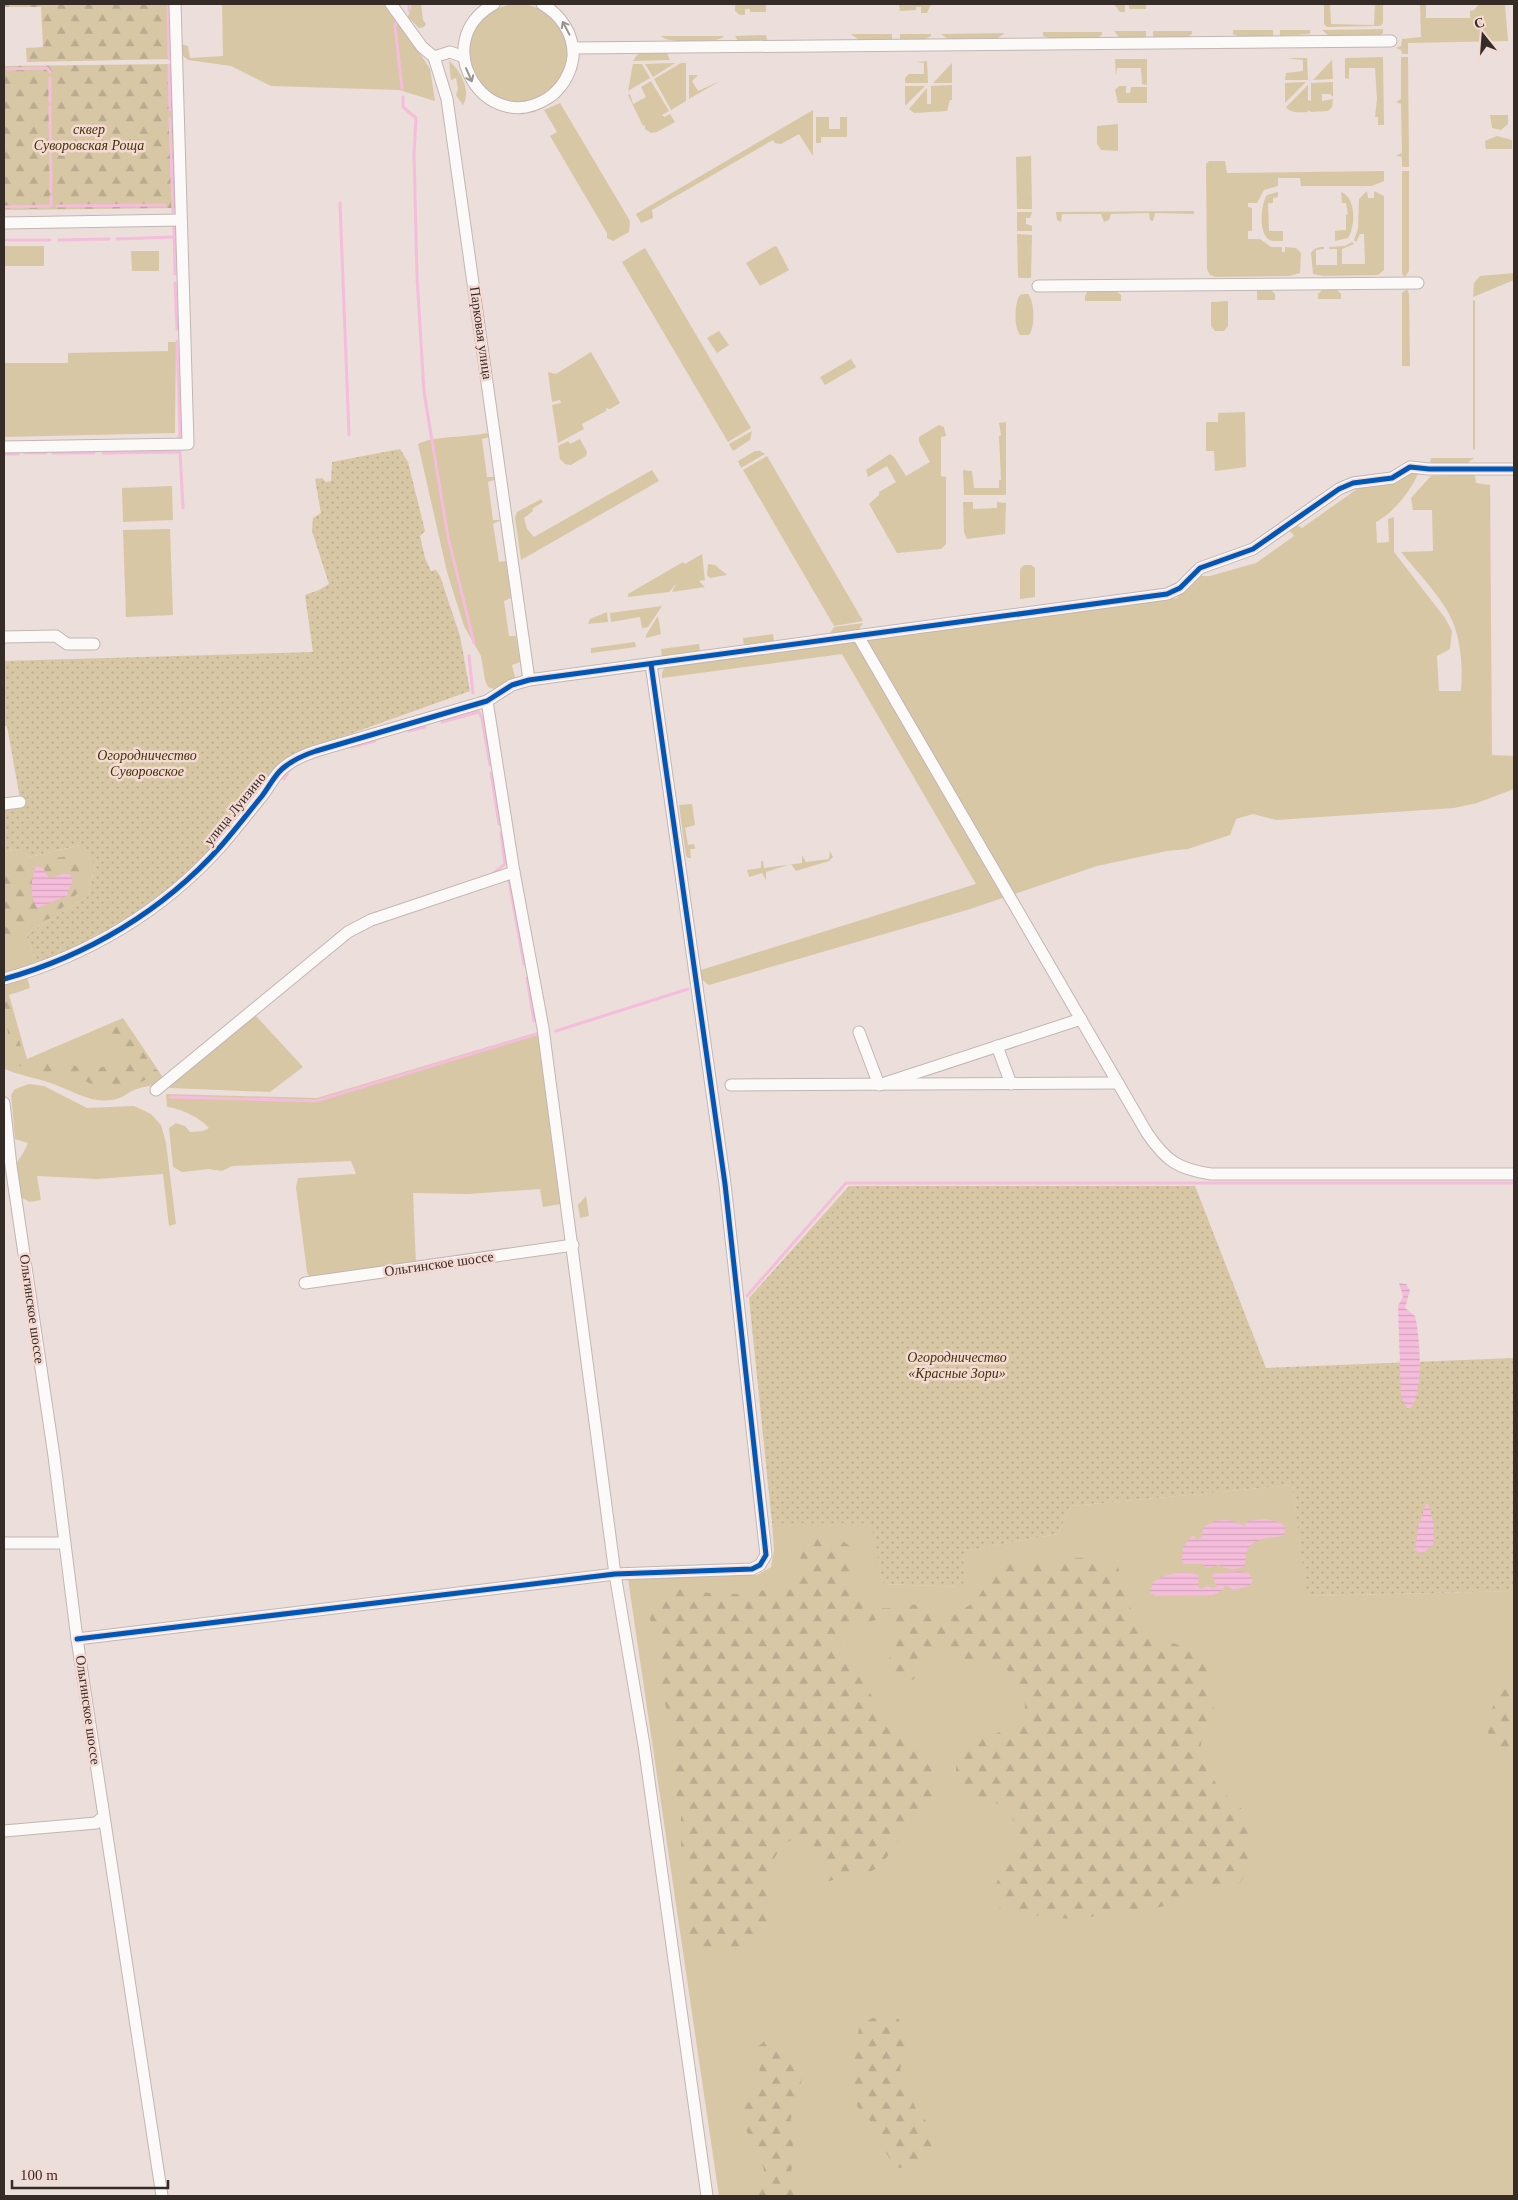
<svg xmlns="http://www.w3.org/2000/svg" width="1518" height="2200" viewBox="0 0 1518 2200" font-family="Georgia,serif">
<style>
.green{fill:#d7c7a5}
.forest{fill:url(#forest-firs);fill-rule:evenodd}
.garden{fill:url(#garden-dots)}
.water{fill:url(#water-rules)}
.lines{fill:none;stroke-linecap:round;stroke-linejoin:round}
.stream{stroke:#f5bddb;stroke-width:3}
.street-casing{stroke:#c1b6b3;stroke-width:13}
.street{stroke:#fcfaf9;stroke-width:11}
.cycleway-casing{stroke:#f4dad2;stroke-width:8}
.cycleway{stroke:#0057b8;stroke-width:5}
.oneway{stroke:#989390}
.labels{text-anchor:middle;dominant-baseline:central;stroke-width:5;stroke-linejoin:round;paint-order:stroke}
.park-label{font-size:14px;font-style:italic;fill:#3f3405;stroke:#f4dad2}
.street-label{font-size:14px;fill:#352c28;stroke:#f4dad2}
</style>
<defs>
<pattern id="forest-firs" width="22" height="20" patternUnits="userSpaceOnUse" patternTransform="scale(1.25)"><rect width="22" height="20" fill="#d7c7a5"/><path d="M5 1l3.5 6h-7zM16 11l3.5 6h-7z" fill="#b9ab8e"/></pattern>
<pattern id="garden-dots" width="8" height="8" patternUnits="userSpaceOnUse" patternTransform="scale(1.25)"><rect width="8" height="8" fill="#d7c7a5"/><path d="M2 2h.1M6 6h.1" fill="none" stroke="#b9ab8e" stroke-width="1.8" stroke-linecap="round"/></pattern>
<pattern id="water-rules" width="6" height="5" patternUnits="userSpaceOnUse" patternTransform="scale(1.25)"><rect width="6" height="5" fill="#f5bddb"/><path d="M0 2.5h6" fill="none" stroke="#d3a3bc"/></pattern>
</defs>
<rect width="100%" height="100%" fill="#ecdeda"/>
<g class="green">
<path d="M222,4H384L397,18L430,69L435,101L399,90L271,86L231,66L188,60L180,53L181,44L188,46L190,58L223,56Z"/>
<path d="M412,4H421L423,20L426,24L424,27L419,28L408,17Z"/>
<path d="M735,4H766V12H750V9H745V15H740L735,11Z"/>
<path d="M899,4H931L927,13H921V7H916V10L900,11Z"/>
<path d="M1114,4H1146V9H1129V5H1125V12H1120Z"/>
<path d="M1324,4H1330L1331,24L1374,25L1375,4H1383V23L1380,26L1327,27L1324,24Z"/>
<path d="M1420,4H1426V18H1470V11L1474,10L1479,4H1505L1508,41L1408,43V54H1402L1401,50L1396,48L1401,46L1402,39L1421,37Z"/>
<circle cx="518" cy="53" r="49"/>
<path d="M1383,29V33L1378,36H1329L1322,30Z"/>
<path d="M1233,30H1273V36L1240,37L1233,34Z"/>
<path d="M1280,30H1310V34L1280,36Z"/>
<path d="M1114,31H1146V37H1119Z"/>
<path d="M1153,31H1192V34L1187,37H1153Z"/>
<path d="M1043,32H1102V35L1097,38H1049L1043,36Z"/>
<path d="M1005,33L998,38L948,39L941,34Z"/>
<path d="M851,34H892V39L859,40Z"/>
<path d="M900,34H931V36L925,39H900Z"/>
<path d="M766,35L767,41H738L735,36Z"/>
<path d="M661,36H724C718,44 668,44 661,36Z"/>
<path d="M641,53H667L670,60L633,61L637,55Z"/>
<path d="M1383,57L1384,125H1378V117H1375L1377,99L1375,68H1349V79L1345,78V58Z"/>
<path d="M1401,57H1408L1409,167H1402V157L1396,156L1402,153L1401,104L1396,102L1401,99Z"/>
<path d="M1286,58H1307L1308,80H1285L1286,73L1303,71V60Z"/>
<path d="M1115,59H1147V85L1142,84L1141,68H1117L1116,76Z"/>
<path d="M1332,60L1333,79L1313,80Z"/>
<path d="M449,61C460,69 472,92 463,105L456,95L458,89L456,78L451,80Z"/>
<path d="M927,61L928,83H905V78L909,74H924V63L917,62Z"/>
<path d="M675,63L653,77L645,64Z"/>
<path d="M681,63H686V101L671,110L654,79Z"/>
<path d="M952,63V83H933Z"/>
<path d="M633,64H642L650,78L628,91Z"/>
<path d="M689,75H698L692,81L698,91L720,81L689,99Z"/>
<path d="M651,81L669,111L662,115L664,117L670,114L675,122L657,132L651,133L645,129V125L643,126L628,95L630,94L633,104L646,97L641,87Z"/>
<path d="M1306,82L1285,103V83Z"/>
<path d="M1333,82V97L1330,94H1322V101L1333,99L1332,107L1328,111L1311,112L1308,110V112C1300,112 1291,114 1286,107L1308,85V100L1311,101V83Z"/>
<path d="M952,85V100H950L947,111L914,113L909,109L927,88V104H931V86Z"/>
<path d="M905,86H925L905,106Z"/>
<path d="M1119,86H1126V93H1130L1131,87H1147V103H1118L1115,90Z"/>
<path d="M560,103L630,221L629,232L613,241L607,238V233L550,136L557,132L544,110Z"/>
<path d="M813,110V156L799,134L781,144L775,143L773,140L652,210L653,218L641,223L636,214Z"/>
<path d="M1490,115H1508V124L1501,130L1492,128Z"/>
<path d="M816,117H829V129H840V117H847V137H821V143H816Z"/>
<path d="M1118,124V151L1101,150L1097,144V126Z"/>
<path d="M1497,136L1512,140V149H1486L1485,141Z"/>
<path d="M1031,156L1032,209H1017L1016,157Z"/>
<path d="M1209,161H1225L1227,173L1384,171V181L1372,186H1301L1300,178H1278V186L1264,190L1257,203H1248V207L1252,208V231H1248V239H1260L1271,247H1282V252H1285V247L1296,248L1301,253L1300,273L1289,276L1216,277L1210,275L1207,269L1206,164Z"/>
<path d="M1402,171H1409V271L1405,277L1402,274Z"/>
<path d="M1367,191L1368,198H1374V191L1384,196V270L1378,275L1324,276L1313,274L1311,253C1314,248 1318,247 1324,247V249L1316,250V265H1337V249H1329V247L1345,246L1352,242L1354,244L1342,249V264H1365L1364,234H1360L1356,242L1354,240L1358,229L1359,199Z"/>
<path d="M1278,192V197L1273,198V203H1268L1269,231H1283V241C1277,241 1271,242 1267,238C1259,230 1261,203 1267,195Z"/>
<path d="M1341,192C1356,197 1356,226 1348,238L1335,241V231L1346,230V215L1348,214L1346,203H1342Z"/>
<path d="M1194,211V214L1155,213L1153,221L1150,220L1149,213L1111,214L1109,220L1104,222L1101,214H1062L1061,222L1057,220L1056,212Z"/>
<path d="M1017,212H1032L1030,218H1026V224L1032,226V231H1017Z"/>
<path d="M1017,234L1032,235L1031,278H1019L1018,276Z"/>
<rect x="4" y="246" width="40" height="20"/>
<path d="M775,246L777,247L789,270L760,286L746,263Z"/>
<path d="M645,248L751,428L728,442L622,262Z"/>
<path d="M131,251H159V271H132Z"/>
<path d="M1514,273V280L1473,297L1474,283L1480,276Z"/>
<path d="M1407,289L1409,294L1410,366H1402V293Z"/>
<path d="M1257,290H1271L1275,294V300H1257Z"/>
<path d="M1322,290H1337L1341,294V299H1318V294Z"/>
<path d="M1088,291L1117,292L1121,295V301H1085V296Z"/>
<path d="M1024,294H1028C1035,302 1035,327 1029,335H1020C1014,328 1014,303 1020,295Z"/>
<path d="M1473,300L1475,301V449L1473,450Z"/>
<path d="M1228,301V326L1224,331H1215L1211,326V302Z"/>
<path d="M719,331L729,345L717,353L707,338Z"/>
<path d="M168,342H176L175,433L4,437V363H68V353L168,351Z"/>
<path d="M591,352L620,403L610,409L606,408V411L582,424L584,429L558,443L552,405L561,403L560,400L552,402L548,372L556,374Z"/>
<path d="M851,359L856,367L825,385L820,377Z"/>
<path d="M1245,412L1246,467L1215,471L1214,451H1206V422H1218V413Z"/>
<path d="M1006,422V495H964L963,470L972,471L974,488H999V480H1001L999,436L1001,435L999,423Z"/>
<path d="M939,425L944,427L946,436L941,437V476L946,477V544L941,549L897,553L869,504L879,495V492L896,482L887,466L868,477L866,470L890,454L894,457L906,476L930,462L919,442V437Z"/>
<path d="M752,431L750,440L733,451L729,444Z"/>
<path d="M487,433L489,437L482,439L487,477H495L494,480L488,482L493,520H501L493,524L499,562L506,561L511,598L504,601L509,636H516L520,662L512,665L515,677L494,689L488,687L485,680L481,656L464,626L447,572L418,444C435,435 467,438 487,433Z"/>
<path d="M580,439L587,452L586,456L571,465L565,464L560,459L558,446L568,441L570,444Z"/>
<path d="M755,451H760L765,454L741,468L738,461Z"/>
<path d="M767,456L863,621L834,626L743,470Z"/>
<path d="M1431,458H1474L1466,464L1433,465L1430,462Z"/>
<path d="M652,470L659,481L521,560L515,518L517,512L541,499L543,502L532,509L533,511L524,518L527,529L534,537Z"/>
<path d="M1414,470L1418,474C1410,492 1393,513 1376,522L1377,543L1389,542L1388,519L1394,517V552L1445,618L1452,631L1450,649L1437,656L1439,691H1461C1463,667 1461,636 1449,614C1437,592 1417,572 1401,552L1433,551L1432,510H1413L1411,498L1431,476L1475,474L1476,483L1490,485V476L1492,755L1514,756V789L1477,803L1454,808L1276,820L1253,814L1236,819L1230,835L1188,849L1167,851L1097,866L967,910L709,985L701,979V970L976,884L842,654L662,678V672L666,667L1177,598L1199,572L1202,576H1210L1256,563L1294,536L1289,530L1295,524L1302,528L1357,489Z"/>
<path d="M172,486L173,520L123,522L122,488Z"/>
<path d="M963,502H973V509L997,508V502L1006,503L1005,534L967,539L964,532Z"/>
<path d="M170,529L173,615L126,617L123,530Z"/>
<path d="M702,554L705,580L699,581L705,587L672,592L676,584L669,592L628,597V594L683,562L685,564Z"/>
<path d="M708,564L715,565L727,575L710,578L707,575Z"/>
<path d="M1024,565H1031L1035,568V597L1020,599V569Z"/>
<path d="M662,606L648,627L642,628L640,617L611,622L610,613Z"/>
<path d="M607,612L608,622L588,624L590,619Z"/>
<path d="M658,616L661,634L646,638V635Z"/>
<path d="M863,623L858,631L829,635L834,627Z"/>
<path d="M773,634L774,642L744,646L743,638Z"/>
<path d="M635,642L636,647L591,653V648Z"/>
<path d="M699,644L700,652L662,657L661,649Z"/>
<path d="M692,804L695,825L685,828L688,845L694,844L695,849H690L691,858H688L686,856L679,805Z"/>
<path d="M81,845L95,865L88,896L26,935L37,963L4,974V852L19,849L30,857Z"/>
<path d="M830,851L833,857L829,861L796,871L791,864L766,872V880L762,873L749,877L747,870L761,868V861H763L764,868L802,863V855L806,862L829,859Z"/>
<path d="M27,976L30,988L9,995L27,1059L123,1018L162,1076C155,1088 148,1085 137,1089C129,1091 123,1098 116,1099C92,1105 74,1091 53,1084C38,1078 21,1076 5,1069L4,983Z"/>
<path d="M253,1015L257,1017L303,1067L270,1092L170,1088L168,1084Z"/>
<path d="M538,1032L561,1204L543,1207L540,1189L468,1194L413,1193L416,1265L310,1278L307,1272L296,1187L298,1178L356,1174L351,1161L232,1166L222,1171L209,1169L182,1172L173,1167L169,1128L176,1123L185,1126L190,1132L203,1131L209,1128C201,1118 180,1108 167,1107L166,1094L317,1098Z"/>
<path d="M29,1084L44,1086L87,1108L134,1106L151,1114L161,1125L166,1143L176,1224L169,1226L163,1174L97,1179L37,1176L41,1200L30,1202L22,1198C20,1188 13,1170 18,1161C22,1155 25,1150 28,1143L15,1139L11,1095L15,1089Z"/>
<path d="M586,1196L589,1216L580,1218L578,1205Z"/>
<path d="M1292,1485L1308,1596L1514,1591V2196H719L628,1579L637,1573L757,1575L771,1567L774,1551L772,1523H872L883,1584L963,1587V1551L1058,1534L1071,1506Z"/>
</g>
<g class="forest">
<path d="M4,4H171L173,59L27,62L26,48L43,47L41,7H4Z"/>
<path d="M174,64L177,208L4,210V66Z"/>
<path d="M80,854L83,855L86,864L83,888L51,918L24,928L11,940L4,942V862L38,861ZM43,868L49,878L64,874L34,903Z"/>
<path d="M5,985L24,1059L29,1064L54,1062L93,1069L127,1062L133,1055L130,1049L120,1048L106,1042L105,1032L111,1025C134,1031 141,1050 154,1069L158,1071L157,1074L139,1083L97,1087L85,1081L16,1065L12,1058L4,1008Z"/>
<path d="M813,1533L844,1542L856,1550C854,1559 850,1571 851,1580C855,1599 871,1610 890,1608C900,1607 906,1604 916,1605C926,1606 939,1616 948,1614C966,1610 978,1602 985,1585C987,1581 988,1574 991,1571C1003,1560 1086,1555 1103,1559C1108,1560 1113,1563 1117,1564C1126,1589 1129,1626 1156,1637C1173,1644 1190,1647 1206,1658L1214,1697L1213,1711L1202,1738L1200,1751L1218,1788L1243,1810L1252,1835V1862L1239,1885L1211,1892L1198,1887L1185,1886L1183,1901L1144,1911L1132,1909L1106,1913L1080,1920L1014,1913L1002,1915L994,1890L1004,1863L1018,1839L1011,1813L990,1799L964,1797C955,1780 950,1758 969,1745C980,1738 994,1736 1005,1729C1012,1724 1019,1716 1025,1710C1025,1681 1014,1674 991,1659L979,1666L965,1670C956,1661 954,1650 946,1639L934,1645L922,1670L913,1680L901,1682L889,1679L886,1664C897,1646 898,1633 884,1617L844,1630L840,1643L850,1668L860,1676L868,1688L885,1726L922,1748L930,1759L934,1773L935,1800L928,1811L906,1831L881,1865L870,1872L829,1881C820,1866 817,1850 808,1836C777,1837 766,1868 769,1896C771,1910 776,1919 767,1933C759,1943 744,1945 732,1949C716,1953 706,1956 692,1948L688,1934L690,1893L681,1856V1813L671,1774L673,1732L659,1682L661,1668V1653L649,1616L651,1603L660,1592L673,1589H688L715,1594H743L770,1589L794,1577L803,1550L800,1537Z"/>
<path d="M1514,1681V1761L1491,1742L1487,1729L1488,1716L1501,1691Z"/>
<path d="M873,2018L899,2019L907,2045L900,2069L915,2107L932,2129L936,2143L934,2155L923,2163L899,2168C884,2156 881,2141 873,2125C869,2117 860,2112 856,2104C848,2089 855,2038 861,2023Z"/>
<path d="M766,2040L780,2042L800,2062L803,2076L789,2126L795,2154L789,2180L794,2196H757L764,2170L757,2145L748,2135L740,2110C762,2082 764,2084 755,2049Z"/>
</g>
<g class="garden">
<path d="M400,449L408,462L425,531L420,536L425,558L431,571L436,570L440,576L460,636L470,691L308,749L255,797L198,863L160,895L101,937L98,934L76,947L37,963L26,935L88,896L95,865L80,845L30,857L19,849L4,852V808L21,804L7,726H4V661L313,652L305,595L319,590L329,584L312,531L313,518L321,513L315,479L322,478L326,482L331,481L332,462Z"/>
<path d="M849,1186H1195L1266,1368L1514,1358V1591L1307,1596L1292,1485L1071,1506L1058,1534L964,1551L963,1587L883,1584L871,1523H772L749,1298Z"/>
</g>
<g class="water">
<path d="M36,866L43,868L49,878L64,874H70L73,879L67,896L37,908C29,895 31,879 36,866Z"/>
<path d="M1399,1283L1406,1284L1410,1290L1405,1308L1415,1316C1420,1336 1424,1392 1411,1408H1407L1401,1397L1398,1306L1403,1297Z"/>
<path d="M1426,1504H1428L1434,1525L1433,1545L1422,1554L1415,1550L1418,1527Z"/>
<path d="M1265,1519L1282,1523L1285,1528L1284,1536C1261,1539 1245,1537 1245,1566C1236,1570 1228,1570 1219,1565L1206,1568L1203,1564H1184L1182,1560L1183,1547L1193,1535L1197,1540L1202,1537L1203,1528C1214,1518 1231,1517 1244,1526L1248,1521Z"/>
<path d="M1240,1571L1249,1573L1253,1581L1249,1586L1234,1590L1225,1585L1223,1590L1213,1595L1155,1596L1150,1592L1153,1582C1166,1574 1185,1568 1199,1576L1198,1587L1201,1589L1207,1586L1213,1588L1217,1587L1212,1574Z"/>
</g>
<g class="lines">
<g class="stream">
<path d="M168,4L169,59"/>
<path d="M409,4V11"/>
<path d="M397,22L395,25L402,89"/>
<path d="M169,65L170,110"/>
<path d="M4,69L47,68L50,72"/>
<path d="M50,78V102"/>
<path d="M403,97V107L416,118L414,154L417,277L424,392L448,537L474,643"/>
<path d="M50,106L51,192"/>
<path d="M170,118L173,212"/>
<path d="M340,203L349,435"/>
<path d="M57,206L165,205"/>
<path d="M4,207L51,206V196"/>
<path d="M174,225L175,274"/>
<path d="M117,239L174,237"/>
<path d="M4,240H50"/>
<path d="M59,240L109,239"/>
<path d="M175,283L177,329"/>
<path d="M177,439H179L180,434L177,341"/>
<path d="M25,453H46"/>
<path d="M53,453H94"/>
<path d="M103,453L180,452L183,508"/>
<path d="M4,454H18"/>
<path d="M469,656L473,693"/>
<path d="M442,722L479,712L482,718L490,765"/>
<path d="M409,731L425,727"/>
<path d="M352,747L375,741"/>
<path d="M491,773L499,824"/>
<path d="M284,779L290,769"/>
<path d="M491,875L505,864L501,833"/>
<path d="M509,881L524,964"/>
<path d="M527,978L534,1021"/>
<path d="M556,1031L688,989"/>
<path d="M170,1097L316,1101L537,1034"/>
<path d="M747,1296L846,1183H1514"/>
</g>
<defs>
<g id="street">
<path d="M391,4L422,47L434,57L447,99L529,680"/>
<path d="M494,4C426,42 486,138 548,98C562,89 571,73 573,57C574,34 561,15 542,4"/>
<path d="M573,48L1391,41"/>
<path d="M434,57L450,52L464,57"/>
<path d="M4,223L181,220"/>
<path d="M1038,286L1418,283"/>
<path d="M4,447L188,444L175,4"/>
<path d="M858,636L1147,1133C1166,1161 1178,1169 1211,1174H1514"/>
<path d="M4,637L56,636L67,644H94"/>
<path d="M487,701L514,872L543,1028L615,1574L644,1745L707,2196"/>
<path d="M4,804L20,802"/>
<path d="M4,979C87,956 163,911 221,846C235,830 248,813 262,796C269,787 274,776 282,769C292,760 304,755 316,751L487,701L512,685L529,680L1167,594L1180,588L1200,568L1253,549L1339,489L1353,483L1392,478L1410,467L1429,469H1514"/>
<path d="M859,1032L879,1085L1081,1019"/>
<path d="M997,1046L1011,1084"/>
<path d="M731,1085L1118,1083"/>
<path d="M156,1090L348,932L371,920L514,872"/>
<path d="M4,1103L11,1166L54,1456L77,1639L162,2196"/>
<path d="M305,1283L573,1245"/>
<path d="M4,1543H64"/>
<path d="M77,1639L615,1574L752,1569L760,1565L766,1555L725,1184L651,664"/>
<path d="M4,1831L96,1823L103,1817"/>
</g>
</defs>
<use href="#street" class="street-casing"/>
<use href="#street" class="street"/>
<defs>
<g id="cycleway">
<path d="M4,979C87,956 163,911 221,846C235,830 248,813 262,796C269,787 274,776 282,769C292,760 304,755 316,751L487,701L512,685L529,680L1167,594L1180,588L1200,568L1253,549L1339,489L1353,483L1392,478L1410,467L1429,469H1514"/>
<path d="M77,1639L615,1574L752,1569L760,1565L766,1555L725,1184L651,664"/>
</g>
</defs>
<use href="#cycleway" class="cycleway-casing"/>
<use href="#cycleway" class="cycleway"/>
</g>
<defs><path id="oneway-shaft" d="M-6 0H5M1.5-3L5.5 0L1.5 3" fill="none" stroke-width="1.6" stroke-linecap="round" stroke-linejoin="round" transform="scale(1.25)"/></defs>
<g class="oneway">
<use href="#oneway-shaft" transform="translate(566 28) rotate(-118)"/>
<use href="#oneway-shaft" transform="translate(469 75) rotate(66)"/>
</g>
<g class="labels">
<g class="park-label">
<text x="89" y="129">сквер<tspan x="89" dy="16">Суворовская Роща</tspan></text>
<text x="147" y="755">Огородничество<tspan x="147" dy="16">Суворовское</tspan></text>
<text x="957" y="1357">Огородничество<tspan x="957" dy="16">«Красные Зори»</tspan></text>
</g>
<g class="street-label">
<text transform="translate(481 333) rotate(82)">Парковая улица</text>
<text transform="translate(235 809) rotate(-51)">улица Луизино</text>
<text transform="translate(439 1264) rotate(-8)">Ольгинское шоссе</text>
<text transform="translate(32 1309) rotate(82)">Ольгинское шоссе</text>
<text transform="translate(88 1710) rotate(82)">Ольгинское шоссе</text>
</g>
</g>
<rect width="1518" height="2200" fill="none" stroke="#352c28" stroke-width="10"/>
<g transform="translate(1483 35) rotate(343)" stroke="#f4dad2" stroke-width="4" paint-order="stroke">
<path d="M0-4L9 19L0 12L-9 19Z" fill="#352c28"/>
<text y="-8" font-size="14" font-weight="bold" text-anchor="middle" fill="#352c28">С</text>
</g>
<path d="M12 2180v8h156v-8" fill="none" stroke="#352c28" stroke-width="2.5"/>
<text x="20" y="2180" font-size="15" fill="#352c28" stroke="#f4dad2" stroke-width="4" paint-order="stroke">100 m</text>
</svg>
